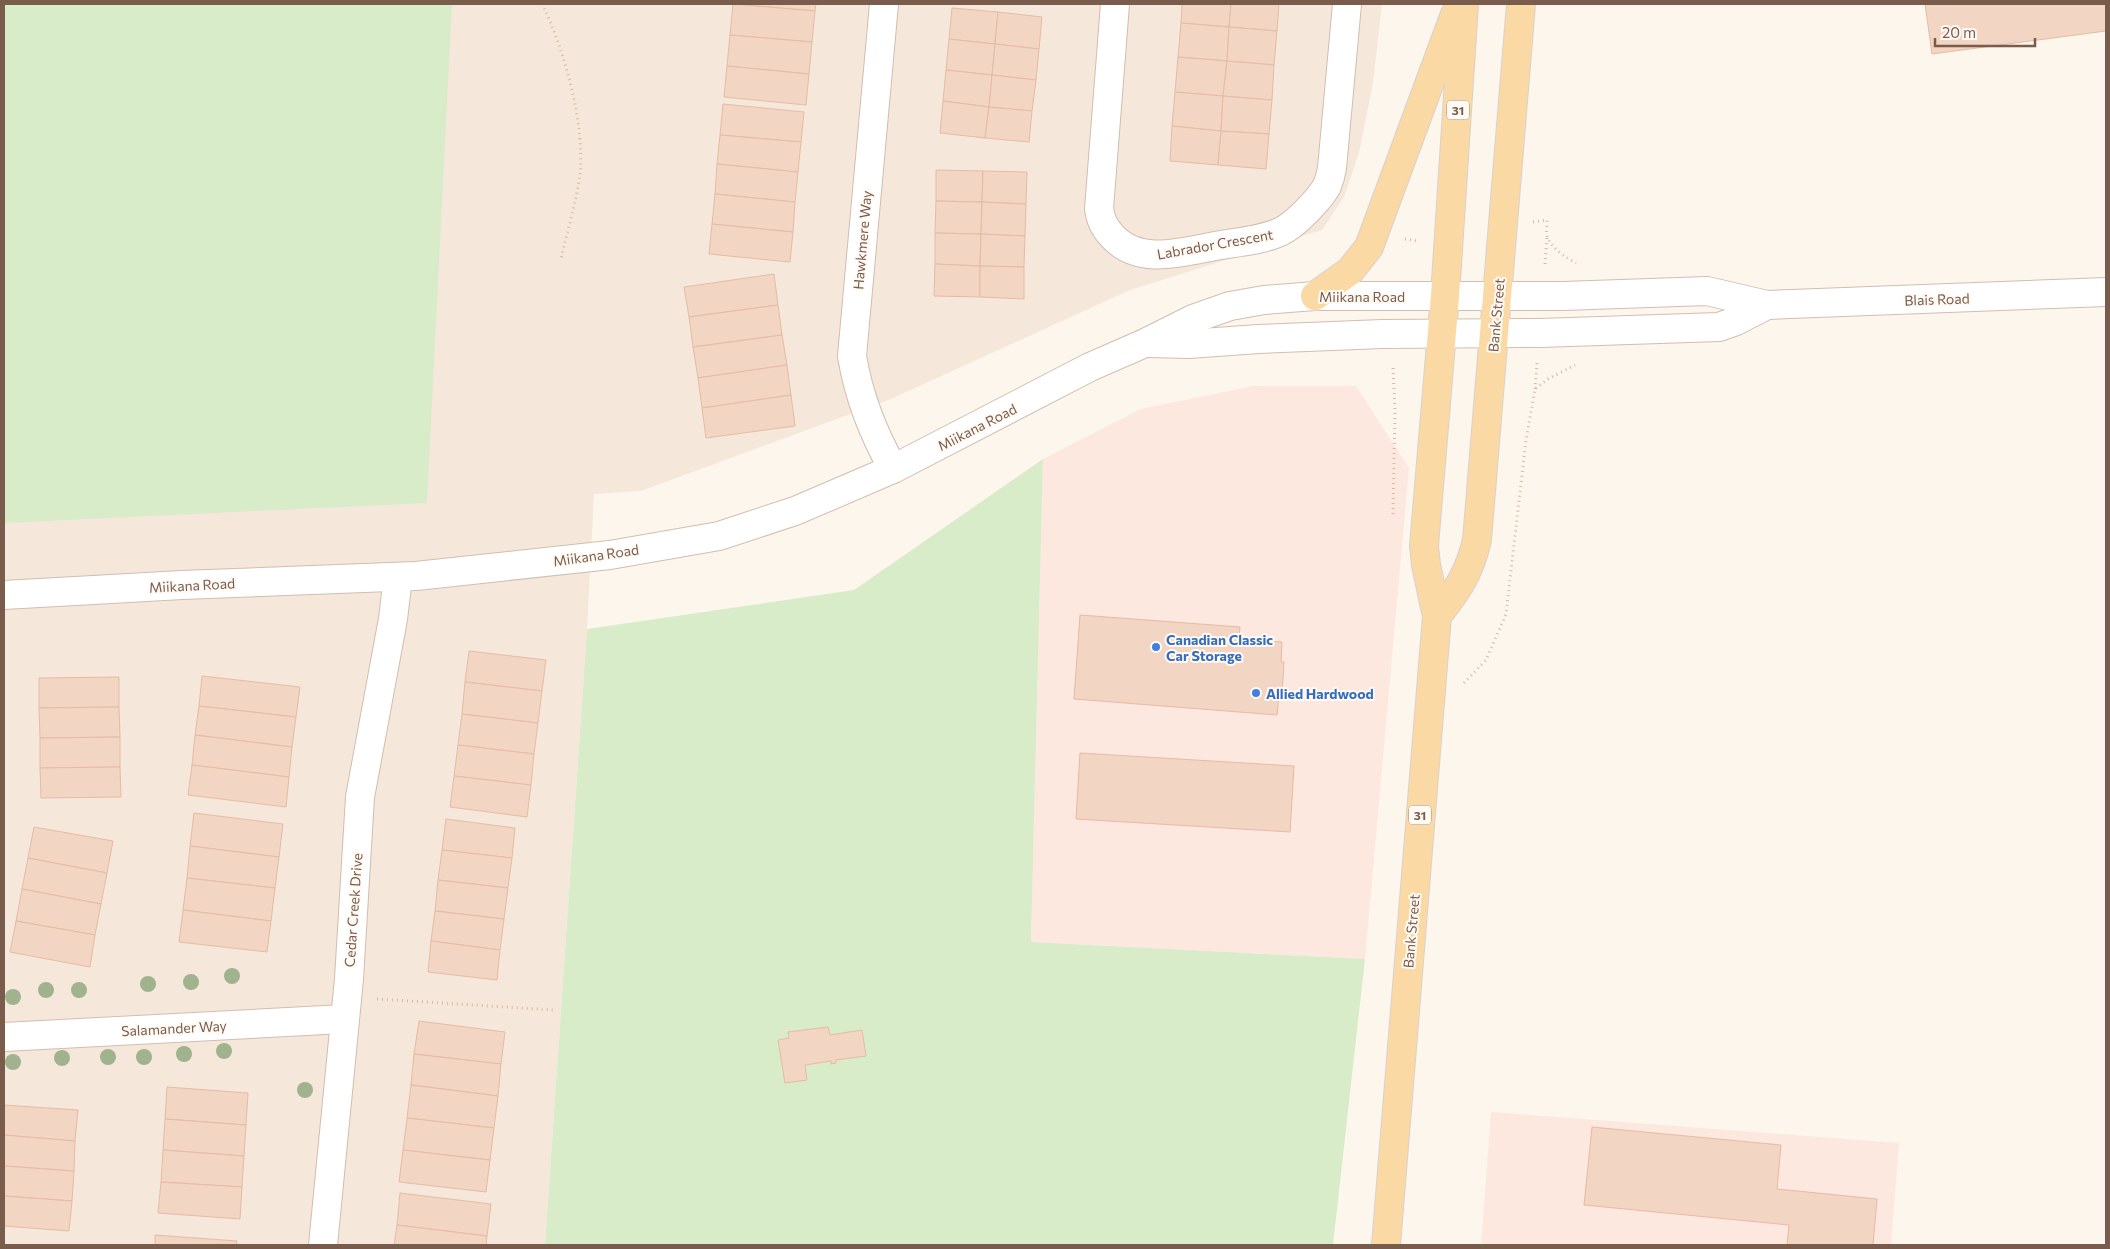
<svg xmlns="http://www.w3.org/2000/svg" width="2110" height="1249" viewBox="0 0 2110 1249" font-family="Commissioner,sans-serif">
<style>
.residential{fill:#f5e8da}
.commercial{fill:#fde8e0}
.green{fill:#d8ecc9}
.building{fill:#f3d5c3;stroke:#e6bba3}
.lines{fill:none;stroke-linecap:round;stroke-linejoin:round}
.minor-casing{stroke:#d1beb0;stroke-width:30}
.major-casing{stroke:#dad1cd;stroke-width:30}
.path{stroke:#d9b8a5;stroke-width:3;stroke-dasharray:1 4;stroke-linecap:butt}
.minor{stroke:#fff;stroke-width:28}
.major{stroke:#fbd9a5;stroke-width:28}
.tree{fill:#a0b28e}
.shop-dot{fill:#3f7fe0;stroke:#fffaf3;stroke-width:2}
.labels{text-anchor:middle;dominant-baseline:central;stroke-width:4;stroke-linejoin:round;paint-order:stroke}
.shield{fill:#fffaf3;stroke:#a28b7f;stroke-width:1}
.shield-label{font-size:12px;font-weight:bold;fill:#7a5c4d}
.street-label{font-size:14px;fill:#7a5c4d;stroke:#fffaf3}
.shop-label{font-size:14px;font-weight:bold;fill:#366cbe;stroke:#fffaf3;text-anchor:start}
</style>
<rect width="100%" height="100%" fill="#fdf6ec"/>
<path class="residential" d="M4,4H1382L1373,83L1359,153L1344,197L1322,230L1130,290L891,399L641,491L594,494L587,629L545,1245H4Z"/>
<g class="commercial">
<path d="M1253,386H1356L1409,468L1365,959L1031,942L1043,459L1141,409Z"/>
<path d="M1491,1112L1899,1143L1891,1245H1481Z"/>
</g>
<g class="green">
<path d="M4,4H452L427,503L4,523Z"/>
<path d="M1043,459L1031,942L1365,959L1333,1245H545L587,629L854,590Z"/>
</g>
<g class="building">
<path d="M733,4H816L815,11Z"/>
<path d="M733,4L815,11L812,42L730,35Z"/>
<path d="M1182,4H1231L1229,27L1181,23Z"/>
<path d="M1231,4H1279L1277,31L1229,27Z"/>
<path d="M1925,4H2106V31L1932,54Z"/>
<path d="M952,8L998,12L995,44L949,39Z"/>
<path d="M998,12L1042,17L1039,49L995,44Z"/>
<path d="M1181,23L1229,27L1227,61L1178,57Z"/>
<path d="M1229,27L1277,31L1274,65L1227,61Z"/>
<path d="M730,35L812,42L809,74L727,66Z"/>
<path d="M949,39L995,44L992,75L946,70Z"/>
<path d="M995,44L1039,49L1036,80L992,75Z"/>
<path d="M1178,57L1227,61L1223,96L1175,92Z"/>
<path d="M1227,61L1274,65L1272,100L1223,96Z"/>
<path d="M727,66L809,74L806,105L724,97Z"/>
<path d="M946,70L992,75L989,107L943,101Z"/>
<path d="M992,75L1036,80L1032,111L989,107Z"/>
<path d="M1175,92L1223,96L1221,131L1172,126Z"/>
<path d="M1223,96L1272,100L1269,134L1221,131Z"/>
<path d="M943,101L989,107L985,138L940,133Z"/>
<path d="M723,104L804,112L801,142L720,135Z"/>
<path d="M989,107L1032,111L1029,142L985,138Z"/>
<path d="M1172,126L1221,131L1218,165L1170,161Z"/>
<path d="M1221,131L1269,134L1266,169L1218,165Z"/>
<path d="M720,135L801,142L798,172L717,164Z"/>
<path d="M717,164L798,172L795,202L715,194Z"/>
<path d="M936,170L983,171L982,202L936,201Z"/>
<path d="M983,171L1027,172L1026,204L982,202Z"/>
<path d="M715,194L795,202L793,232L712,224Z"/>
<path d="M936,201L982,202L981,234L935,233Z"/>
<path d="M982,202L1026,204L1025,236L981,234Z"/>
<path d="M712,224L793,232L790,262L709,254Z"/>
<path d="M935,233L981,234L980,266L935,264Z"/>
<path d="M981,234L1025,236L1024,267L980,266Z"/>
<path d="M935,264L980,266V297L934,296Z"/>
<path d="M980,266L1024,267V299L980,297Z"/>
<path d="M774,274L778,305L689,317L684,287Z"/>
<path d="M778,305L782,335L693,347L689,317Z"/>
<path d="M782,335L787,365L698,378L693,347Z"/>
<path d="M787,365L791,395L702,408L698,378Z"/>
<path d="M791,395L795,426L706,438L702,408Z"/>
<path d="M1080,615L1240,627L1239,639L1282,642L1281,662H1284L1282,695H1279L1277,715L1074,699Z"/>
<path d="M469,651L546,660L542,691L465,682Z"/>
<path d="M202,676L300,687L296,717L199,706Z"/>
<path d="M119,677V707L39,708V678Z"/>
<path d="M465,682L542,691L538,723L462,714Z"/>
<path d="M199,706L296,717L292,747L195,735Z"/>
<path d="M119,707L120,737L40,738L39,708Z"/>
<path d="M462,714L538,723L534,754L458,745Z"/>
<path d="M195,735L292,747L289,777L192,765Z"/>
<path d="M120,737V767L40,768V738Z"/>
<path d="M458,745L534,754L531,785L454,776Z"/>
<path d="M1080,753L1294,766L1290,832L1076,819Z"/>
<path d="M192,765L289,777L286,807L188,795Z"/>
<path d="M120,767L121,797L41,798L40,768Z"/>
<path d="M454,776L531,785L527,817L450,807Z"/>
<path d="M194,813L283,824L279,857L190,846Z"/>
<path d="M446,819L515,828L512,858L442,850Z"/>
<path d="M34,827L113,841L107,873L28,858Z"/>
<path d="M190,846L279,857L275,888L187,878Z"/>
<path d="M442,850L512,858L508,888L438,880Z"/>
<path d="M28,858L107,873L101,904L22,889Z"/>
<path d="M187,878L275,888L271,921L183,910Z"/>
<path d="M438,880L508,888L504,919L435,911Z"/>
<path d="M22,889L101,904L95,935L16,921Z"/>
<path d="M183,910L271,921L267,952L179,942Z"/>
<path d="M435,911L504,919L500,950L431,941Z"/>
<path d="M16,921L95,935L90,967L10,952Z"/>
<path d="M431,941L500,950L497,980L428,972Z"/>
<path d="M419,1021L505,1032L501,1064L414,1054Z"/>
<path d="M828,1027L830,1035L862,1030L866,1056L836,1060V1063L831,1064V1061L805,1065L807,1080L785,1083L778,1040L789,1038L788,1032Z"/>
<path d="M414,1054L501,1064L498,1096L411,1085Z"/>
<path d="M411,1085L498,1096L494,1128L407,1118Z"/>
<path d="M167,1087L248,1093L246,1125L165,1119Z"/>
<path d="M4,1105L78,1110L75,1141L4,1135Z"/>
<path d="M407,1118L494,1128L490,1160L403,1150Z"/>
<path d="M165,1119L246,1125L244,1156L163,1150Z"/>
<path d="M1592,1127L1781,1145L1777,1189L1877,1199L1873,1245H1787L1789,1225L1584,1205Z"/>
<path d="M4,1135L75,1141L74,1171L4,1166Z"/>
<path d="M163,1150L244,1156L242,1187L161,1182Z"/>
<path d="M403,1150L490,1160L486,1192L399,1182Z"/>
<path d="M4,1166L74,1171L72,1201L4,1196Z"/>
<path d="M161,1182L242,1187L240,1219L158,1213Z"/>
<path d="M400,1193L491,1204L487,1236L397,1225Z"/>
<path d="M4,1196L72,1201L69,1231L4,1226Z"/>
<path d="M397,1225L487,1236L486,1245H394Z"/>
<path d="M155,1235L237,1241L236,1245H155Z"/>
</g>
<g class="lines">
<defs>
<g id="minor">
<path d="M884,4L852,356C859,398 873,432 893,469"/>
<path d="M1115,4L1099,209C1101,221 1104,227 1112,236C1140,267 1185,251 1221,245C1240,242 1262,240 1280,232C1295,225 1319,200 1327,186C1329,181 1331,174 1332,168L1347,4"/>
<path d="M1149,343L1189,344L1258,339L1382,334L1540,333L1719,327L1736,321L1767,305"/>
<path d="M4,595L182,585L416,576L610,555L719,536L795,511L893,469L1090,367L1145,343L1193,319L1230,306L1264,300L1315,296H1563L1707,291L1767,305L2106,292"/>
<path d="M4,1037L344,1019"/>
<path d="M323,1245L349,979L360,797L393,619L398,577"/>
</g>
<g id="major">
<path d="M1315,296L1350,271L1369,247L1455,14"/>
<path d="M1437,616C1458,589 1469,574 1477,540L1521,4"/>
<path d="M1386,1245L1437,616L1426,565L1424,546L1445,296L1464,4"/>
</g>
</defs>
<use href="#minor" class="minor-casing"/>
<use href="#major" class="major-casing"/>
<g class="path">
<path d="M542,4C564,48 585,124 580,173C577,200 567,232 561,259"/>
<path d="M1533,222L1547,220C1547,224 1546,231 1547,236C1551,248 1566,258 1576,263"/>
<path d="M1405,239L1418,241"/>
<path d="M1545,264L1547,236"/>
<path d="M1535,389L1537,363"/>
<path d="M1393,514L1395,414L1393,366"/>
<path d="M1464,683L1486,660L1506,614L1526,440L1535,389L1548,379L1575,365"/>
<path d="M377,999L553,1010"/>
</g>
<use href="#minor" class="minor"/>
<use href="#major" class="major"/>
</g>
<g class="tree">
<circle cx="232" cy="976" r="8"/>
<circle cx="191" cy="982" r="8"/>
<circle cx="148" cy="984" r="8"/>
<circle cx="46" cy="990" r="8"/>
<circle cx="79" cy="990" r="8"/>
<circle cx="13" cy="997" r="8"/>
<circle cx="224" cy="1051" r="8"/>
<circle cx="184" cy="1054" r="8"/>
<circle cx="108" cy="1057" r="8"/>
<circle cx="144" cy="1057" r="8"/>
<circle cx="62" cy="1058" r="8"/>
<circle cx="13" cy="1062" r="8"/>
<circle cx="305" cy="1090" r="8"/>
</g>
<g class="shop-dot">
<circle cx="1156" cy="647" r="5"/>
<circle cx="1256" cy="693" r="5"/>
</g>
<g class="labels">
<g class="shield">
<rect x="1447" y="100.5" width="22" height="19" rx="4"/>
<rect x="1409" y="805.5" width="22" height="19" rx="4"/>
</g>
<g class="shield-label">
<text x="1458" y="110">31</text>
<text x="1420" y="815">31</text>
</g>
<g class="street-label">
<text transform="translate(862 240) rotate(-85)">Hawkmere Way</text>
<text transform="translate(1215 244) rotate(-10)">Labrador Crescent</text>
<text x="1362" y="296">Miikana Road</text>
<text transform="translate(1937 299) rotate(-2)">Blais Road</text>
<text transform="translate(1496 315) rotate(-85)">Bank Street</text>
<text transform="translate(977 427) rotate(-27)">Miikana Road</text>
<text transform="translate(596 555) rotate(-8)">Miikana Road</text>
<text transform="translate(192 585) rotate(-3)">Miikana Road</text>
<text transform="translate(353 910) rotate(-86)">Cedar Creek Drive</text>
<text transform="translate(1411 931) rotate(-85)">Bank Street</text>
<text transform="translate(174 1028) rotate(-3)">Salamander Way</text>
</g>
<g class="shop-label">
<text x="1166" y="639">Canadian Classic<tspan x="1166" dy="16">Car Storage</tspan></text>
<text x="1266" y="693">Allied Hardwood</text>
</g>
</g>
<rect width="2110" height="1249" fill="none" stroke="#7a5c4d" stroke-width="10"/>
<path d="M1935 38v8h100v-8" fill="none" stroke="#7a5c4d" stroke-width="2.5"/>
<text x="1942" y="38" font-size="15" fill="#7a5c4d" stroke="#fffaf3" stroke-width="4" paint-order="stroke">20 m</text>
</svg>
